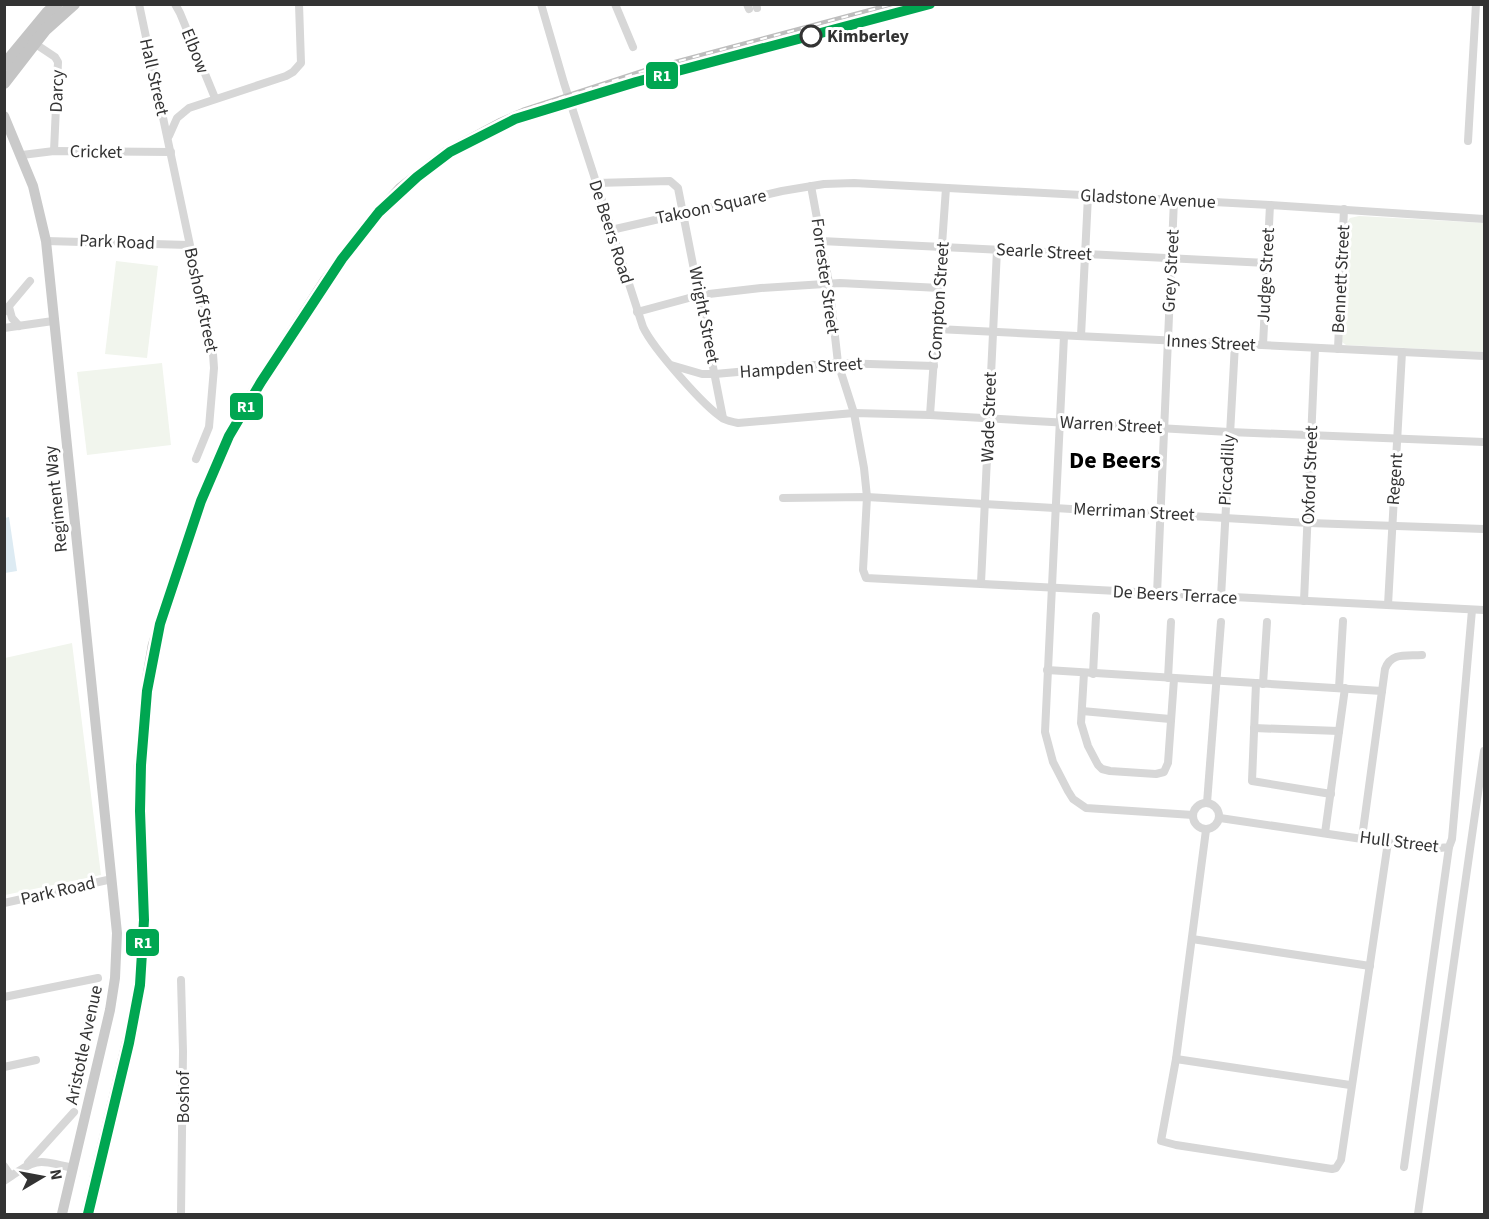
<svg xmlns="http://www.w3.org/2000/svg" width="1489" height="1219" viewBox="0 0 1489 1219" font-family="'Source Sans 3',sans-serif">
<style>
.green{fill:#f1f5ed}
.water{fill:#ddebf3}
.lines{fill:none;stroke-linecap:round;stroke-linejoin:round}
.minor{stroke:#d7d7d7;stroke-width:8}
.major{stroke:#cacaca;stroke-width:10}
.highway{stroke:#c4c4c4;stroke-width:12}
.rail-casing{stroke:#bebebe;stroke-width:4.5}
.rail{stroke:#fff;stroke-width:2;stroke-dasharray:7;stroke-linecap:butt}
.rail-1-casing{stroke:#fff;stroke-width:15}
.rail-1{stroke:#00a651;stroke-width:10}
.stop-dot{fill:#fff;stroke:#333;stroke-width:3}
.labels{text-anchor:middle;dominant-baseline:central;stroke-width:6;stroke-linejoin:round;paint-order:stroke}
.stop-label{font-size:18px;font-weight:bold;fill:#333;stroke:#fff;text-anchor:start}
.street-label{font-size:18px;fill:#333;stroke:#fff}
.district-label{font-size:24px;font-weight:bold;fill:#000;stroke:#fff}
.line-badge{stroke:#fff;stroke-width:2}
.badge-label{font-size:16px;text-anchor:middle;font-weight:bold;fill:#fff}
</style>
<rect width="100%" height="100%" fill="#fff"/>
<g class="green">
<path d="M1359,216L1484,223V352L1346,345L1342,342L1346,224L1350,218Z"/>
<path d="M116,261L158,266L147,358L105,354Z"/>
<path d="M162,363L171,445L87,455L77,372Z"/>
<path d="M72,643L101,875L5,895V658Z"/>
</g>
<path class="water" d="M9,517L17,571L5,573V518Z"/>
<g class="lines">
<g class="minor">
<path d="M139,4L213,354L214,368L209,427L196,459"/>
<path d="M175,4L180,13L215,98"/>
<path d="M541,4L564,83L643,327C653,348 704,407 724,419C728,421 733,422 738,423L854,413L930,415L1229,432L1484,442"/>
<path d="M615,4L633,47"/>
<path d="M747,4L749,9"/>
<path d="M756,4L757,8"/>
<path d="M34,43L55,57L58,62L54,151"/>
<path d="M169,136L177,118L189,108L286,76L293,72L301,63L299,4"/>
<path d="M1468,141L1476,4"/>
<path d="M22,155L54,151L171,152"/>
<path d="M596,183L670,181L678,188L723,418"/>
<path d="M811,186L829,283L838,363L854,413L864,468L867,497L863,570L866,578L1484,610"/>
<path d="M611,230L782,191L824,184L854,183L1270,205L1484,219"/>
<path d="M46,241L189,245"/>
<path d="M821,241L1267,263"/>
<path d="M9,307L12,318L19,326"/>
<path d="M4,312L30,281"/>
<path d="M637,312L700,295L761,288L840,283L940,288"/>
<path d="M4,328L53,321"/>
<path d="M937,329L1484,356"/>
<path d="M1064,336L1045,732L1053,762L1068,791L1073,799L1086,808L1193,815"/>
<path d="M1081,336L1088,196"/>
<path d="M1263,345L1270,205"/>
<path d="M1338,349L1344,209"/>
<path d="M671,365L702,374H715L838,363L934,366"/>
<path d="M930,415L946,188"/>
<path d="M783,498L867,497L1309,523L1484,529"/>
<path d="M981,583L997,250"/>
<path d="M1157,594L1174,200"/>
<path d="M1221,597L1235,344"/>
<path d="M1304,601L1315,348"/>
<path d="M1388,605L1402,352"/>
<path d="M1047,670L1382,691"/>
<path d="M1084,673L1081,723L1088,746L1098,765L1102,769L1110,771L1156,774L1164,772L1168,763L1174,679"/>
<path d="M1093,674L1096,616"/>
<path d="M1168,678L1171,622"/>
<path d="M1256,683L1252,781L1331,794"/>
<path d="M1263,684L1267,622"/>
<path d="M1339,688L1343,621"/>
<path d="M1082,711L1170,719"/>
<path d="M1254,728L1339,731"/>
<circle cx="1206" cy="816" r="13"/>
<path d="M1207,803L1221,622"/>
<path d="M1220,818L1430,849L1449,847L1452,839L1472,610"/>
<path d="M1206,830L1176,1059L1161,1141L1176,1145L1332,1169L1336,1168L1341,1160L1388,842"/>
<path d="M1325,833L1345,688"/>
<path d="M1362,838L1385,669C1391,652 1406,656 1422,655"/>
<path d="M4,903L112,879"/>
<path d="M1192,939L1370,966"/>
<path d="M181,980L183,1051L181,1214"/>
<path d="M4,997L98,978"/>
<path d="M1176,1059L1350,1085"/>
<path d="M4,1067L36,1060"/>
<path d="M28,1163L74,1112"/>
<path d="M4,1166L11,1176"/>
<path d="M1404,1167L1449,847"/>
<path d="M4,1181C38,1158 34,1159 73,1168"/>
<path d="M1418,1214L1484,751"/>
</g>
<path class="major" d="M4,116L33,186L46,241L117,933L115,978L110,1010L62,1214"/>
<g class="highway">
<path d="M4,65L47,13L57,4"/>
<path d="M4,83L45,30L74,4"/>
</g>
<defs>
<path id="rail" d="M83,1214L130,1017L137,974L140,917L136,813V766L145,674L150,645L171,577L195,506L214,458L241,405L323,278L363,224L398,186L444,150L500,120L523,110L649,69L893,4"/>
</defs>
<use href="#rail" class="rail-casing"/>
<use href="#rail" class="rail"/>
<defs>
<path id="rail-1" d="M88,1214L129,1043L140,985L144,920L140,811L141,765L147,691L160,624L201,501L229,436L261,382L342,259L379,212L417,177L450,152L515,119L636,82L930,4"/>
</defs>
<use href="#rail-1" class="rail-1-casing"/>
<use href="#rail-1" class="rail-1"/>
</g>
<circle class="stop-dot" cx="811" cy="36" r="10"/>
<g class="labels">
<g class="stop-label">
<text x="827" y="36">Kimberley</text>
</g>
<g class="street-label">
<text transform="translate(195 51) rotate(68)">Elbow</text>
<text transform="translate(154 77) rotate(77)">Hall Street</text>
<text transform="translate(57 91) rotate(-88)">Darcy</text>
<text transform="translate(96 152) rotate(1)">Cricket</text>
<text transform="translate(1148 199) rotate(3)">Gladstone Avenue</text>
<text transform="translate(711 207) rotate(-12)">Takoon Square</text>
<text transform="translate(611 232) rotate(72)">De Beers Road</text>
<text transform="translate(117 242) rotate(2)">Park Road</text>
<text transform="translate(1044 252) rotate(3)">Searle Street</text>
<text transform="translate(1171 271) rotate(-87)">Grey Street</text>
<text transform="translate(1266 275) rotate(-87)">Judge Street</text>
<text transform="translate(825 276) rotate(82)">Forrester Street</text>
<text transform="translate(1341 279) rotate(-87)">Bennett Street</text>
<text transform="translate(201 300) rotate(78)">Boshoff Street</text>
<text transform="translate(939 301) rotate(-86)">Compton Street</text>
<text transform="translate(704 315) rotate(79)">Wright Street</text>
<text transform="translate(1211 343) rotate(3)">Innes Street</text>
<text transform="translate(801 368) rotate(-4)">Hampden Street</text>
<text transform="translate(989 417) rotate(-88)">Wade Street</text>
<text transform="translate(1111 425) rotate(3)">Warren Street</text>
<text transform="translate(1227 470) rotate(-87)">Piccadilly</text>
<text transform="translate(1310 475) rotate(-88)">Oxford Street</text>
<text transform="translate(1395 479) rotate(-86)">Regent</text>
<text transform="translate(56 499) rotate(-96)">Regiment Way</text>
<text transform="translate(1134 512) rotate(3)">Merriman Street</text>
<text transform="translate(1175 595) rotate(3)">De Beers Terrace</text>
<text transform="translate(1399 842) rotate(7)">Hull Street</text>
<text transform="translate(58 891) rotate(-13)">Park Road</text>
<text transform="translate(84 1045) rotate(-78)">Aristotle Avenue</text>
<text transform="translate(183 1097) rotate(-90)">Boshof</text>
</g>
<g class="district-label">
<text x="1115" y="460">De Beers</text>
</g>
</g>
<g class="line-badge">
<rect x="645" y="61" width="34" height="29" rx="6" fill="#00a651"/>
<rect x="229" y="392" width="35" height="29" rx="6" fill="#00a651"/>
<rect x="125" y="928" width="35" height="29" rx="6" fill="#00a651"/>
</g>
<g class="badge-label">
<text x="662" y="81">R1</text>
<text x="246" y="412">R1</text>
<text x="143" y="948">R1</text>
</g>
<rect width="1489" height="1219" fill="none" stroke="#333333" stroke-width="12"/>
<g transform="translate(42 1177) rotate(80)" stroke="#ffffff" stroke-width="4.5" paint-order="stroke">
<path d="M0-4.5L10 22L0 15L-10 22Z" fill="#333333"/>
<text y="-9" font-size="16" font-weight="bold" text-anchor="middle" fill="#333333">N</text>
</g>
</svg>
